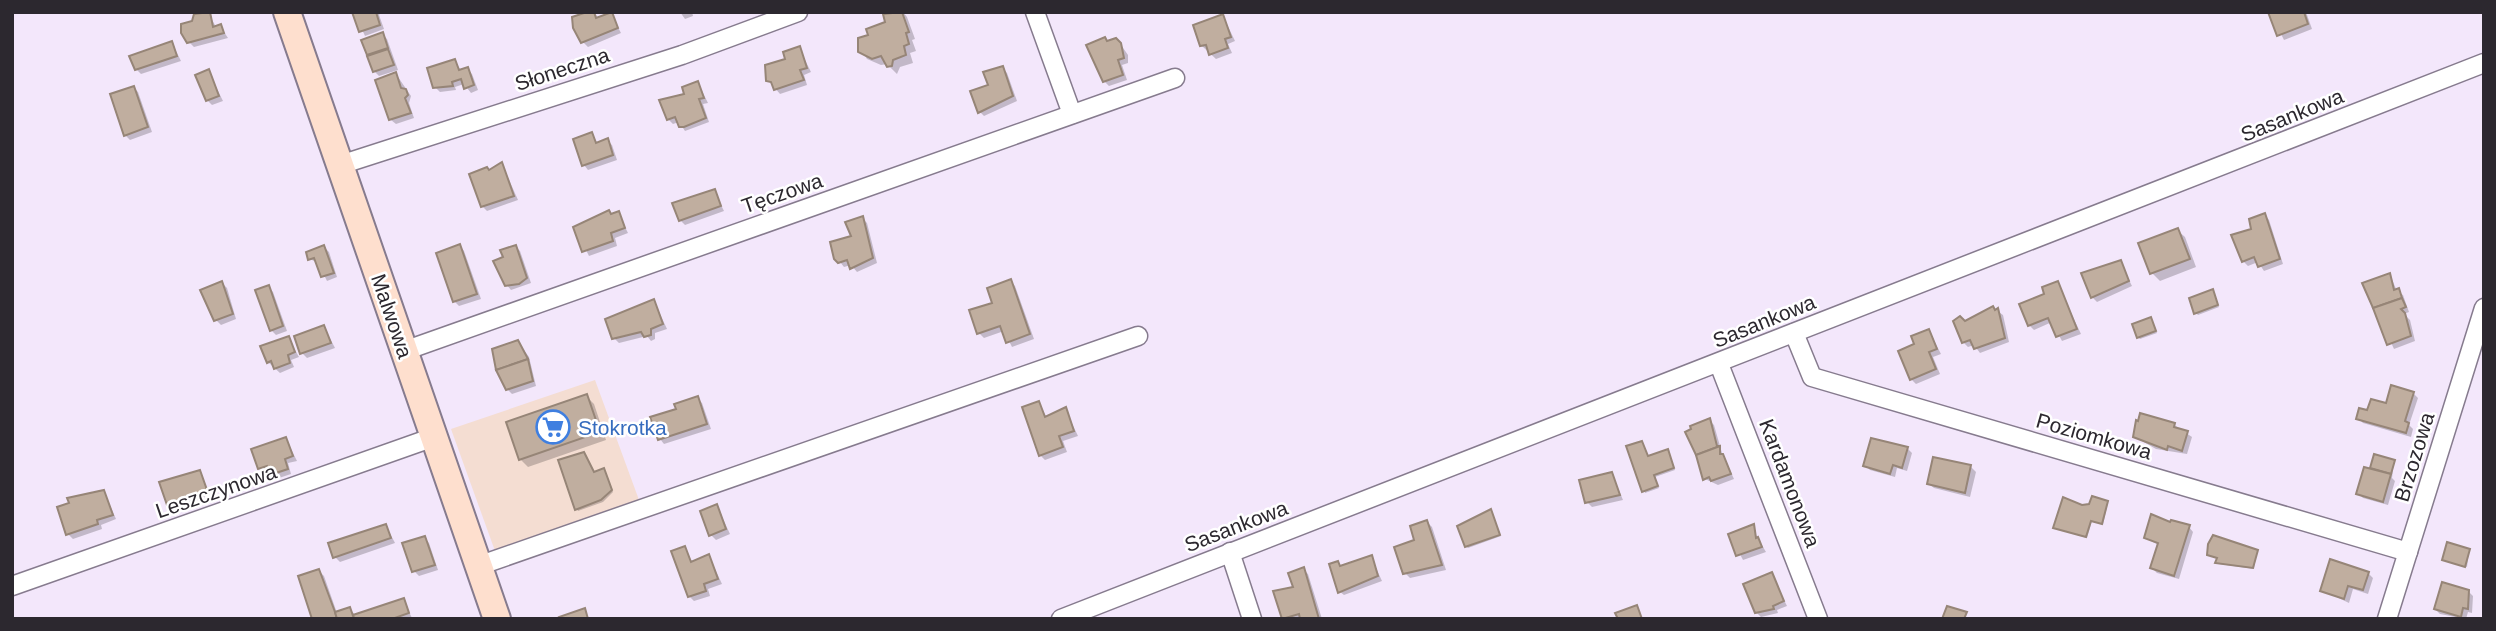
<svg xmlns="http://www.w3.org/2000/svg" width="2496" height="631" viewBox="0 0 2496 631" font-family="Helvetica,sans-serif">
<style>
.commercial{fill:#f4ddd2}
.shadow{fill:#0003}
.building{fill:#c0ae9f;stroke:#968577;stroke-width:2}
.lines{fill:none;stroke-linecap:round;stroke-linejoin:round}
.street-casing{stroke:#867b8e;stroke-width:21}
.secondary-casing{stroke:#867b8e;stroke-width:30}
.street{stroke:#fff;stroke-width:18}
.secondary{stroke:#fedfce;stroke-width:26}
.labels{text-anchor:middle;dominant-baseline:central;stroke-width:5;stroke-linejoin:round;paint-order:stroke}
.street-label{font-size:21px;fill:#2c282f;stroke:#fff}
.shop-label{font-size:21px;fill:#366cbe;stroke:#fff;text-anchor:start}
</style>
<rect width="100%" height="100%" fill="#f3e7fb"/>
<path class="commercial" d="M595,380L639,500L495,551L451,429Z"/>
<g class="shadow">
<path d="M354,12H381L379,15L384,29L365,36Z"/>
<path d="M594,12L599,19L611,14L621,33L588,47L583,42Z"/>
<path d="M680,12H692L693,16L685,19Z"/>
<path d="M892,12H903L907,17L915,39L912,40L916,51L910,53L913,63L900,67L897,74L887,64L881,65L867,59L857,43L859,39L870,36L888,23L885,15Z"/>
<path d="M2270,12H2306L2312,29L2284,40Z"/>
<path d="M209,14L216,27L220,26L228,38L194,47L189,42Z"/>
<path d="M1223,16L1235,41L1228,44L1232,53L1216,59L1202,46Z"/>
<path d="M382,34L387,39L398,70L379,76L374,71L364,41Z"/>
<path d="M1108,42L1121,45L1128,55V63L1122,65L1127,80L1109,86L1104,81Z"/>
<path d="M172,43L181,61L141,74L136,69Z"/>
<path d="M799,48L811,72L804,75L807,85L780,94L768,80Z"/>
<path d="M455,61L461,71L467,69L472,74L478,90L471,93L464,84L455,87L456,90L440,92L435,87Z"/>
<path d="M1002,68L1007,73L1017,101L984,116L980,112L990,86Z"/>
<path d="M208,71L223,101L212,105L207,100Z"/>
<path d="M396,74L411,96L409,103L414,118L396,124L391,120L378,81Z"/>
<path d="M698,83L708,103L703,104L709,122L685,131L679,122L673,124L668,119Z"/>
<path d="M134,88L138,92L152,132L130,140L125,135Z"/>
<path d="M592,134L598,144L607,140L612,145L617,160L588,170L584,165Z"/>
<path d="M502,164L518,200L487,211L482,206L489,172Z"/>
<path d="M714,191L724,211L685,225L680,220Z"/>
<path d="M618,213L628,233L615,238L617,246L589,256L575,228Z"/>
<path d="M2265,215L2269,220L2283,264L2264,271L2258,262L2248,266L2243,261L2252,230Z"/>
<path d="M862,218L867,223L877,263L857,272L851,265L844,267L840,262Z"/>
<path d="M2177,230L2185,237L2196,267L2160,281L2152,273L2141,244Z"/>
<path d="M460,246L464,251L481,299L459,306L454,301Z"/>
<path d="M515,246L520,251L531,283L511,290L506,284L505,258Z"/>
<path d="M324,247L329,252L337,277L327,281L318,263L310,259Z"/>
<path d="M2120,262L2132,286L2097,302L2092,297Z"/>
<path d="M2390,275L2397,291L2403,295L2409,312L2404,314L2410,320L2415,341L2394,349L2364,284Z"/>
<path d="M1010,281L1015,286L1034,339L1012,347L1004,331L984,338L979,333Z"/>
<path d="M222,283L227,288L236,319L221,325L216,320Z"/>
<path d="M2057,283L2081,334L2062,341L2052,322L2034,330L2029,325L2046,295Z"/>
<path d="M268,287L273,292L287,331L276,335L271,330Z"/>
<path d="M2214,293L2219,307L2198,315L2196,313Z"/>
<path d="M654,301L667,329L655,333V339L651,341L647,336L619,343L614,338Z"/>
<path d="M1993,308L2003,315L2009,342L1980,353L1974,345L1968,347L1961,340L1955,322L1965,323Z"/>
<path d="M2152,321L2157,333L2140,339L2138,337Z"/>
<path d="M324,327L335,348L307,358L302,353Z"/>
<path d="M1929,331L1941,354L1933,357L1940,374L1916,384L1911,379L1917,345Z"/>
<path d="M288,338L299,357L291,360L294,367L280,373L268,362Z"/>
<path d="M518,342L529,357L536,386L512,394L507,389Z"/>
<path d="M2413,393L2418,398L2409,425L2413,429L2411,437L2363,423L2358,418Z"/>
<path d="M586,396L594,404L606,440L528,467L520,459Z"/>
<path d="M697,398L702,403L711,429L664,444L660,439L678,411Z"/>
<path d="M1039,403L1047,418L1065,409L1078,436L1063,441L1067,452L1045,460L1040,455Z"/>
<path d="M1709,420L1714,425L1722,453L1734,479L1718,485L1705,479L1687,433Z"/>
<path d="M2174,425L2192,437L2187,454L2156,449L2135,437Z"/>
<path d="M286,439L297,461L288,463L291,474L276,479L270,471L264,473L259,468Z"/>
<path d="M1642,443L1648,457L1669,453L1675,470L1655,477L1659,488L1645,493Z"/>
<path d="M1907,448L1912,453L1907,471L1897,468L1895,477L1870,470L1865,465Z"/>
<path d="M1934,459L1971,467L1976,472L1970,497L1934,488L1929,484Z"/>
<path d="M2394,461L2392,478L2395,481L2388,505L2363,498L2358,493L2376,472L2372,468Z"/>
<path d="M604,470L613,492L603,502L578,511L577,509Z"/>
<path d="M199,472L210,495L173,509L168,504Z"/>
<path d="M1612,474L1623,500L1592,507L1587,502Z"/>
<path d="M104,492L116,519L101,525L102,529L73,539L68,534L70,499Z"/>
<path d="M2108,502L2103,525L2092,521L2087,538L2057,529L2081,506Z"/>
<path d="M717,506L730,534L716,540L711,535Z"/>
<path d="M1491,511L1501,536L1468,548L1466,546Z"/>
<path d="M1427,522L1432,527L1446,570L1410,578L1405,573Z"/>
<path d="M2171,525L2189,527L2193,532L2179,579L2157,573L2152,568L2159,545L2145,538Z"/>
<path d="M386,526L395,543L340,562L335,557Z"/>
<path d="M1751,527L1766,552L1743,560L1730,535Z"/>
<path d="M424,538L429,543L438,570L419,576L414,571Z"/>
<path d="M684,548L693,563L709,556L722,584L708,589L710,596L694,601L689,596Z"/>
<path d="M2257,551L2254,569L2219,564L2218,559L2209,555Z"/>
<path d="M2469,551L2467,567L2446,561Z"/>
<path d="M1371,557L1382,581L1344,595L1339,591L1338,563L1341,567Z"/>
<path d="M1303,569L1308,574L1322,619H1284L1275,592L1295,588Z"/>
<path d="M319,571L324,576L337,613L350,609L356,616L403,600L412,618L314,619Z"/>
<path d="M2368,573L2373,578L2368,594L2353,589L2349,603L2322,590Z"/>
<path d="M1771,574L1787,606L1777,610L1778,613L1761,617L1756,612Z"/>
<path d="M2468,591L2473,596L2472,613L2468,612L2466,619L2440,614L2435,609Z"/>
</g>
<g class="building">
<path d="M210,12L213,27L221,24L224,33L187,43L181,33V24L192,21L194,14Z"/>
<path d="M352,12H376L380,25L359,32Z"/>
<path d="M587,12H594L596,18L612,12L618,28L581,43L573,28L572,17Z"/>
<path d="M902,12L909,32L906,33L909,44L904,46L906,55L893,60L892,66L887,67L881,56L872,59L858,52V38L868,35L866,29L885,22L883,14Z"/>
<path d="M2268,12H2304L2308,24L2277,36Z"/>
<path d="M1223,14L1231,37L1225,39L1228,48L1209,55L1206,45L1200,46L1193,25Z"/>
<path d="M383,32L388,48L367,55L361,40Z"/>
<path d="M1105,37L1107,41L1116,38L1121,43L1124,58L1118,60L1123,75L1103,82L1086,45Z"/>
<path d="M172,41L177,56L135,70L129,56Z"/>
<path d="M800,46L807,68L800,70L804,80L774,90L771,82L766,81L765,65L785,59L783,52Z"/>
<path d="M388,49L394,65L373,72L367,56Z"/>
<path d="M455,59L459,70L468,67L474,85L464,89L461,79L452,82L453,86L433,88L427,68Z"/>
<path d="M1003,66L1013,96L978,113L970,91L988,85L983,72Z"/>
<path d="M209,69L219,96L206,101L195,75Z"/>
<path d="M396,72L401,88L406,89L408,95L405,98L411,113L389,120L375,80Z"/>
<path d="M698,81L704,98L699,99L706,118L684,127H679L675,117L667,120L659,100L684,94L682,87Z"/>
<path d="M134,86L148,127L124,136L110,94Z"/>
<path d="M592,132L596,143L608,138L613,155L582,166L573,139Z"/>
<path d="M502,162L514,196L481,207L469,174L487,167L489,170Z"/>
<path d="M715,189L721,206L679,221L672,203Z"/>
<path d="M609,210L611,214L619,211L625,228L611,233L613,241L582,252L573,227Z"/>
<path d="M2265,213L2280,259L2258,267L2254,257L2242,262L2231,235L2251,229L2249,219Z"/>
<path d="M863,216L873,258L850,269L847,260L838,263L834,259L830,242L851,236L845,222Z"/>
<path d="M2178,228L2190,259L2150,274L2138,243Z"/>
<path d="M460,244L477,294L453,302L436,253Z"/>
<path d="M324,245L334,273L321,277L314,258L308,260L306,252Z"/>
<path d="M516,245L527,278L519,284L505,286L493,261L503,257L500,250Z"/>
<path d="M2121,260L2129,281L2091,298L2081,273Z"/>
<path d="M2390,273L2394,290L2399,288L2402,298L2373,308L2362,283Z"/>
<path d="M1011,279L1030,334L1006,343L1000,326L977,334L969,310L992,303L987,288Z"/>
<path d="M222,281L233,314L214,321L200,290Z"/>
<path d="M2058,281L2077,329L2056,337L2048,318L2028,326L2019,304L2044,294L2042,287Z"/>
<path d="M269,285L283,326L270,331L255,290Z"/>
<path d="M2213,289L2218,305L2194,314L2189,298Z"/>
<path d="M2402,298L2406,307L2401,309L2405,313L2411,336L2387,345L2373,308Z"/>
<path d="M654,299L663,324L651,329V335L644,337L641,332L612,339L605,319Z"/>
<path d="M1993,306L1995,310L1998,308L2005,338L1974,349L1970,340L1962,343L1953,321L1960,316L1965,321Z"/>
<path d="M2151,317L2156,331L2137,338L2132,324Z"/>
<path d="M324,325L331,343L300,354L294,336Z"/>
<path d="M1929,329L1937,349L1929,352L1936,369L1910,380L1898,351L1914,344L1911,336Z"/>
<path d="M289,336L295,352L288,355L290,363L274,369L271,361L267,363L260,346Z"/>
<path d="M518,340L528,359L496,370L492,349Z"/>
<path d="M528,359L533,381L506,390L496,370Z"/>
<path d="M2391,385L2414,392L2405,421L2409,423L2406,433L2356,419L2359,408L2367,410L2371,399L2386,403Z"/>
<path d="M587,394L600,432L519,460L506,422Z"/>
<path d="M698,396L707,424L658,440L650,417L676,409L674,404Z"/>
<path d="M1039,401L1045,417L1066,407L1074,431L1059,436L1063,447L1039,456L1022,407Z"/>
<path d="M2140,413L2175,423L2174,427L2188,431L2182,451L2168,446L2167,450L2133,437L2136,420L2138,421Z"/>
<path d="M1710,418L1717,446H1720L1696,455L1685,432L1691,429L1690,426Z"/>
<path d="M286,437L293,456L285,459L288,469L270,475L267,466L258,469L251,449Z"/>
<path d="M1871,438L1908,447L1902,468L1893,465L1890,474L1863,466Z"/>
<path d="M1642,441L1648,456L1668,449L1674,468L1654,475L1658,486L1642,492L1626,446Z"/>
<path d="M1720,446V454H1723L1731,474L1711,481L1709,477L1703,480L1696,455Z"/>
<path d="M584,452L594,472L604,468L612,490L601,500L575,510L558,460Z"/>
<path d="M2374,454L2395,460L2391,474L2370,468Z"/>
<path d="M1933,457L1971,465L1965,493L1927,484Z"/>
<path d="M2364,467L2391,474L2383,502L2356,494Z"/>
<path d="M200,470L207,490L167,505L159,482Z"/>
<path d="M1612,472L1620,495L1585,503L1579,480Z"/>
<path d="M104,490L113,515L97,520L98,524L66,535L57,507L69,503L67,498Z"/>
<path d="M2092,496L2108,501L2102,524L2091,521L2086,537L2053,528L2063,497L2082,505L2089,504Z"/>
<path d="M717,504L726,529L709,536L700,511Z"/>
<path d="M1491,509L1500,535L1465,547L1457,526Z"/>
<path d="M2151,514L2170,522L2171,520L2190,525L2174,576L2150,568L2158,543L2144,538Z"/>
<path d="M1427,520L1442,565L1403,574L1394,547L1414,540L1410,526Z"/>
<path d="M386,524L391,538L333,558L328,543Z"/>
<path d="M1754,524L1756,538L1758,537L1762,547L1736,556L1728,534Z"/>
<path d="M2213,535L2258,550L2253,568L2215,563L2217,558L2207,555L2208,544Z"/>
<path d="M425,536L435,565L412,572L402,543Z"/>
<path d="M2447,542L2470,549L2465,567L2442,560Z"/>
<path d="M685,546L691,562L709,554L718,579L704,584L706,591L688,597L671,551Z"/>
<path d="M1372,555L1378,576L1338,593L1329,564L1338,561L1340,566Z"/>
<path d="M2330,559L2369,572L2363,590L2348,586L2344,599L2320,591Z"/>
<path d="M1304,567L1319,619H1300L1299,614L1282,619L1273,591L1293,587L1288,573Z"/>
<path d="M319,569L335,612L337,619H312L298,576Z"/>
<path d="M1772,572L1784,601L1773,606L1774,609L1755,613L1743,584Z"/>
<path d="M2442,582L2469,590L2468,609L2463,608L2461,617L2434,609Z"/>
<path d="M404,598L409,613L392,619H354L353,615Z"/>
<path d="M1637,605L1642,619H1618L1615,613Z"/>
<path d="M1947,606L1967,612L1964,619H1942Z"/>
<path d="M350,607L354,619H337L335,612Z"/>
<path d="M585,608L588,619H560L559,617Z"/>
</g>
<g class="lines">
<defs>
<g id="street">
<path d="M1035,12L1072,114"/>
<path d="M340,165L682,55L798,12"/>
<path d="M1794,333L1812,377L2408,552"/>
<path d="M404,351L1175,78"/>
<path d="M1719,364L1818,619"/>
<path d="M1230,552L1252,619"/>
<path d="M478,566L1138,336"/>
<path d="M12,586L434,437"/>
<path d="M1061,619L2484,63"/>
<path d="M2387,619L2484,308"/>
</g>
<path id="secondary" d="M287,12L497,619"/>
</defs>
<use href="#street" class="street-casing"/>
<use href="#secondary" class="secondary-casing"/>
<use href="#street" class="street"/>
<use href="#secondary" class="secondary"/>
</g>
<defs>
<symbol id="supermarket-ring" viewBox="-11 -11 22 22"><circle r="9.5" fill="#fff" stroke="#3f7fe0" stroke-width="1.5"/><path d="M-6-5.5h2.5l.6 2H6L4.5 2H-2.5L-4.4-4H-6ZM-1.5 3.2a1.3 1.3 0 1 0 .1 0ZM3 3.2a1.3 1.3 0 1 0 .1 0Z" fill="#3f7fe0"/></symbol>
</defs>
<g fill-rule="evenodd">
<use href="#supermarket-ring" x="534" y="408" width="38" height="38"/>
</g>
<g class="labels">
<g class="street-label">
<text transform="translate(562 69) rotate(-18)">Słoneczna</text>
<text transform="translate(2292 115) rotate(-22)">Sasankowa</text>
<text transform="translate(782 193) rotate(-19)">Tęczowa</text>
<text transform="translate(392 316) rotate(71)">Malwowa</text>
<text transform="translate(1764 321) rotate(-22)">Sasankowa</text>
<text transform="translate(2094 436) rotate(16)">Poziomkowa</text>
<text transform="translate(2414 457) rotate(-73)">Brzozowa</text>
<text transform="translate(1790 483) rotate(69)">Kardamonowa</text>
<text transform="translate(216 491) rotate(-19)">Leszczynowa</text>
<text transform="translate(1236 526) rotate(-21)">Sasankowa</text>
</g>
<g class="shop-label">
<text x="578" y="427">Stokrotka</text>
</g>
</g>
<rect width="2496" height="631" fill="none" stroke="#2c282f" stroke-width="28"/>
</svg>
